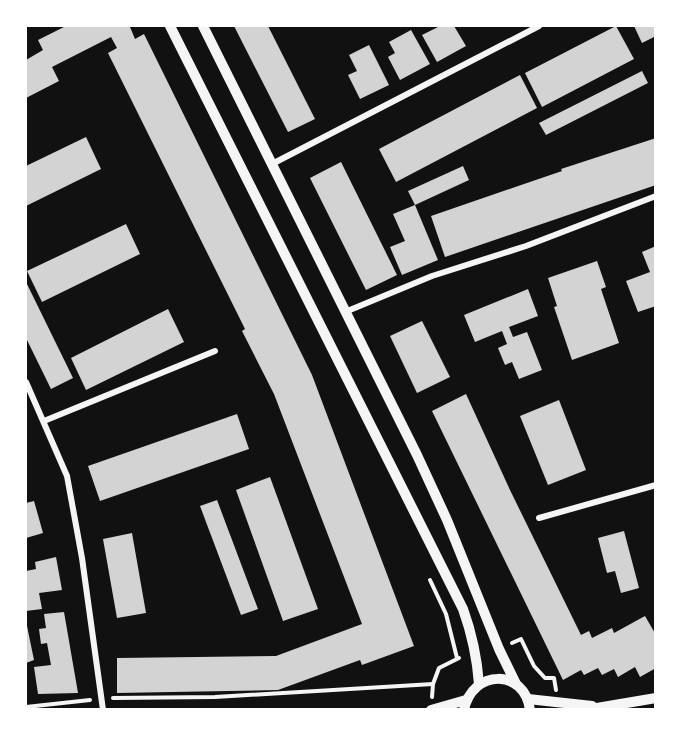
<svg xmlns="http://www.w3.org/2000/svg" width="681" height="735" viewBox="0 0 681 735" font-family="'Work Sans',sans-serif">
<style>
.building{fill:#d3d3d3}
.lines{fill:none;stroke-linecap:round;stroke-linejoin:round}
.path{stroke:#f5f5f5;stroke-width:4}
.minor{stroke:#f5f5f5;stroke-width:6}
.tertiary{stroke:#f5f5f5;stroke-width:10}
</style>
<rect width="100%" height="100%" fill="#111"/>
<g class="building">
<path d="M66,26H133L130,27L135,39L144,34L312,375L414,646L362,665L360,660L278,690L117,693V658L276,656L362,624L274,394L242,331L245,329L108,53L117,48L111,37L52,67L59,81L26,98V60L43,50L38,40Z"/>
<path d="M234,26H268L315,119L288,132Z"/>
<path d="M440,26H454L466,46L437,62L422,35Z"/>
<path d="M616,26L634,59L542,107L525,73Z"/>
<path d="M634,26H656V36L642,43Z"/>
<path d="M411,30L430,64L400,80L388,57L395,53L389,42Z"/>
<path d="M369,45L389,85L360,99L348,75L357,71L349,55Z"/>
<path d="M642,71L648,83L546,135L539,123Z"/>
<path d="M520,75L537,108L396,182L379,149Z"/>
<path d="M86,137L101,169L26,206V166Z"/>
<path d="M656,138V185L445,257L431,216L562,171L561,169Z"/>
<path d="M341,162L397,275L366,290L310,178Z"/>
<path d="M463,166L469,180L415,205L408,191Z"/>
<path d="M415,205L438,260L402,275L390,247L405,241L393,214Z"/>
<path d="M126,224L140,254L42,302L27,271Z"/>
<path d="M656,246V306L638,312L626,281L650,272L642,252Z"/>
<path d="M597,261L606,287L601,289L619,343L572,360L554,307L557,306L548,278Z"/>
<path d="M26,282L73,378L51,389L26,338Z"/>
<path d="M528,289L538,316L509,327L513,337L527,332L542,370L519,379L512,362L505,365L498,348L507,344L502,331L475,342L464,315Z"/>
<path d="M168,309L184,342L86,390L71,358Z"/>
<path d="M422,321L450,377L417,393L390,336Z"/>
<path d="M466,394L510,490L581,635L589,631L592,638L612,628L614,633L645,616L656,635V668L640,677L635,667L618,677L614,669L602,675L598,668L584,675L581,670L563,680L432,411Z"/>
<path d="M559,400L586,470L548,485L520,416Z"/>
<path d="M237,414L249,449L100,501L88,466Z"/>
<path d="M270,477L318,609L283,621L236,490Z"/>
<path d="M217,500L258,609L241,615L200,506Z"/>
<path d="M34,501L43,533L26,538V503Z"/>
<path d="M624,531L639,588L621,593L615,571L607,573L598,538Z"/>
<path d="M132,533L146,613L117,618L103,539Z"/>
<path d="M56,557L62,590L39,593L42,609L26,611V571L36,569L35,562Z"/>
<path d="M64,612L78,693L38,694L34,667L51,665L47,643L41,644L39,629L46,628L44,614Z"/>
<path d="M26,621L34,660L26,663Z"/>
</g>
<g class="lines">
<g class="path">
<path d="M430,580L446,614L457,658"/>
<path d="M512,643L521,639L534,666L545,678H554L556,690"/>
<path d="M432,697L433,684L439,668L459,658"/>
<path d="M113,698L215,697L433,684"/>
<path d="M26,707L90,700"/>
</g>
<g class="minor">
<path d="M272,164L539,26"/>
<path d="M345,312L432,276L526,246L656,196"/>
<path d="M26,382L67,476L82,558L103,710"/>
<path d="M44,421L215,351"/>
<path d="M539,518L656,485"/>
</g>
<g class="tertiary">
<path d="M170,26L463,609C472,634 477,657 479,684"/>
<path d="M203,26L417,455L447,520L499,649L516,684"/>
<path d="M528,699L592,706"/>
<path d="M431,710L466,700"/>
<path d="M464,710C472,669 525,668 530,710"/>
<path d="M585,710L656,698"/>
</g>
</g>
<rect width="681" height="735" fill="none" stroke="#ffffff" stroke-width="54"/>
</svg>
